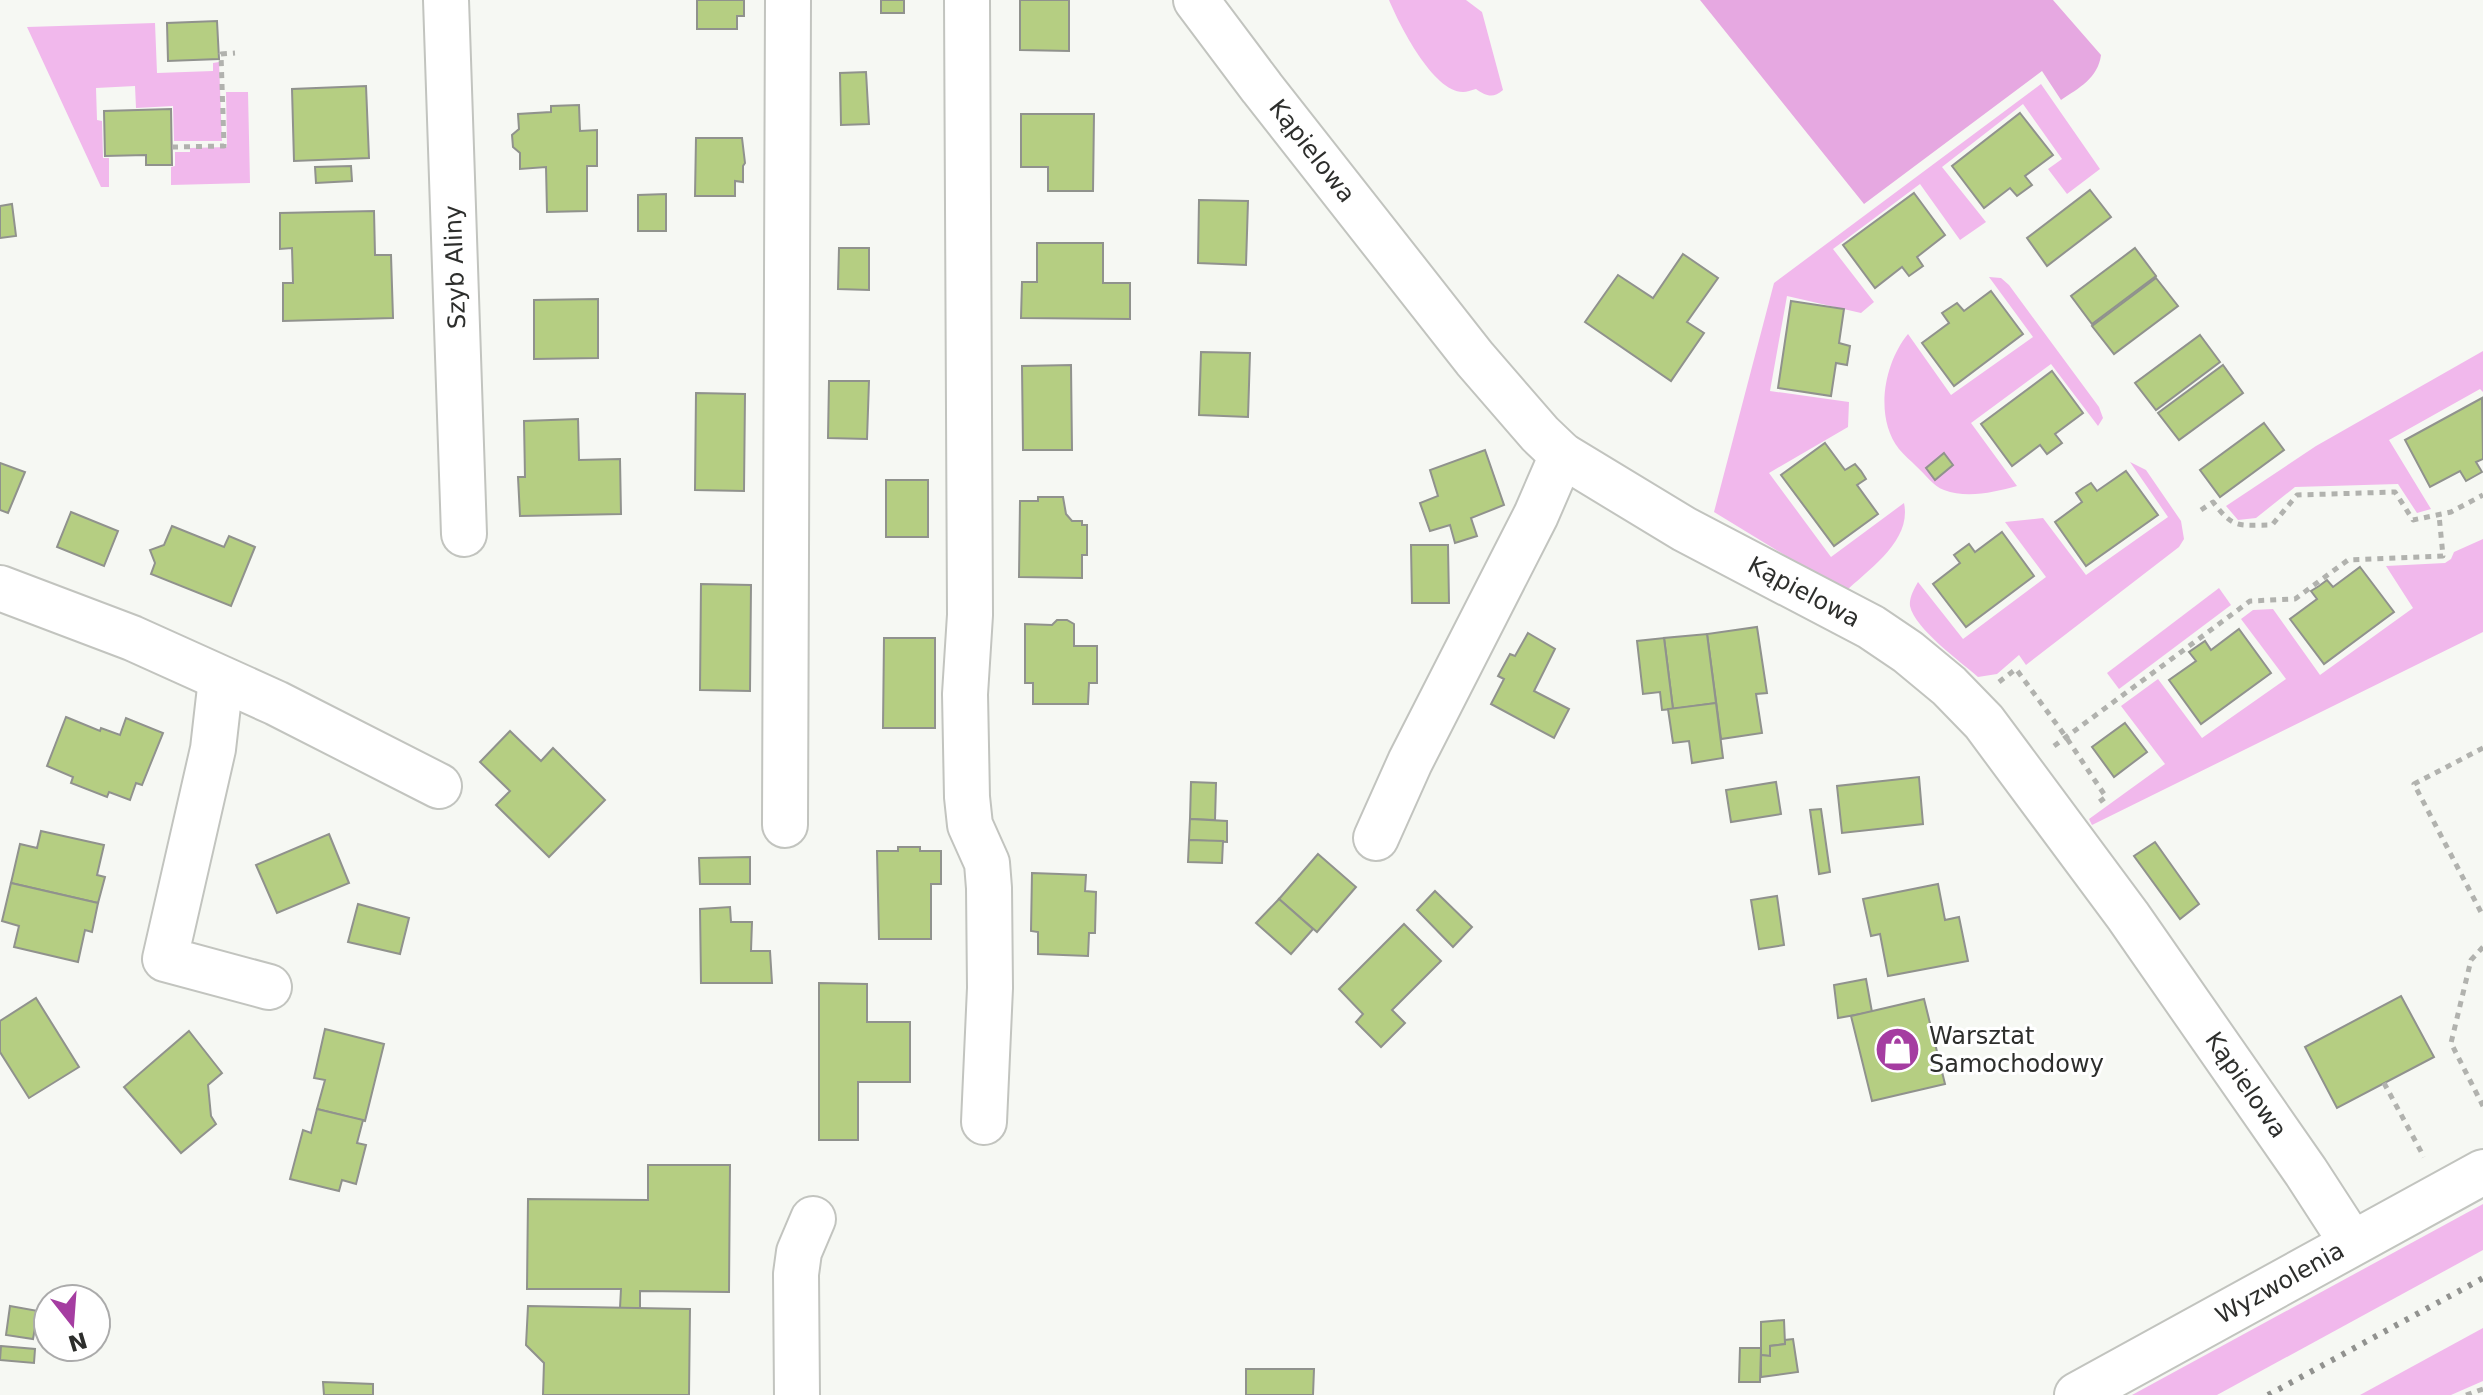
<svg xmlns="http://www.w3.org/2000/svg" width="2483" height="1395" viewBox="0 0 2483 1395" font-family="'DejaVu Sans',sans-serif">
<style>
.green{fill:#f1b8ec}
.forest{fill:#e6a8e1}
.building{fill:#b5ce82;stroke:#90928d;stroke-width:2}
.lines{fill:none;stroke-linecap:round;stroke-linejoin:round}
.minor-casing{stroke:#c2c4bf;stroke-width:48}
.path{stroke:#b1b2ae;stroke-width:5;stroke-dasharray:6 6;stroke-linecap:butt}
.minor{stroke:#fff;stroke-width:44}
.rail{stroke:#91928f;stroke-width:6;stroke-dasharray:4 8;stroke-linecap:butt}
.labels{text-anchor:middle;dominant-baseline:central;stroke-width:6;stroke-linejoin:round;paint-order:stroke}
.street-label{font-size:24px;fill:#2d2e2c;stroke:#fff}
.poi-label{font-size:24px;fill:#2d2e2c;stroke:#fff;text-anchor:start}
</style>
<rect width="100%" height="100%" fill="#f6f8f3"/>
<g class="green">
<path d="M1389,0H1466L1482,12L1503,90C1493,99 1486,96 1476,89C1471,90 1467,92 1463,92C1433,92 1399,24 1389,0Z"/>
<path d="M155,23L157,73L213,71V63L219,62L222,141H174L173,106L136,108L135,86L96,88L97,120L102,121L103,158H109V187H101L27,27Z"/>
<path d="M2041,84L2100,169L2067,194L2048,169L2062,159L2023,104L1942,167L1986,222L1960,240L1920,184L1833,249L1874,302L1861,313L1787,296L1770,391L1849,402L1848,427L1769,473L1831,557L1904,503C1912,541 1869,569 1845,592L1714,512L1774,283Z"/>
<path d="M226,92H248L250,183L171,185V167L175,166V152H190V148L227,147Z"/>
<path d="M1989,277L2001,278L2009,285L2099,407L2103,418L2098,426L2051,364L1971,423L2017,486C1995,492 1967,499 1944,490C1933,486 1925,474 1916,466C1911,461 1904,455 1899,449C1874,417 1884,363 1908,334L1951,395L2033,337Z"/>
<path d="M2483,351V392L2480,389L2389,440L2431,509L2417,513L2398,484L2295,487L2256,518L2238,520L2226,506L2316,446Z"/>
<path d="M2130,462L2146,470L2181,521L2184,539L2179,547L2026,665L2019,655L1997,674L1978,677C1960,661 1915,629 1910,606C1909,598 1914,589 1918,582L1963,639L2046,577L2005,522L2043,518L2086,575L2168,517Z"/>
<path d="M2483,539V632L2092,825L2089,819L2165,764L2121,706L2158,679L2202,738L2286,679L2241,619L2253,610L2273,609L2320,675L2413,608L2386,566L2445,563L2451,559L2454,552Z"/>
<path d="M2219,588L2231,605L2119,689L2107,673Z"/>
<path d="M2483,1204V1250L2217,1395H2132Z"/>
<path d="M2483,1328V1381L2451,1395H2360Z"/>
</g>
<path class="forest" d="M1700,0H2053L2101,55C2098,78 2079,88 2061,100L2042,71L1864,204Z"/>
<g class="building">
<path d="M697,0H744V16H737V29H697Z"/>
<rect x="881" y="0" width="23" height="13"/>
<path d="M1020,0H1069V51L1020,50Z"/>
<path d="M217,21L219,59L168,61L167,23Z"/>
<path d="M866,72L869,124L841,125L840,73Z"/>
<path d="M366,86L369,158L294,161L292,89Z"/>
<path d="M579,105L580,131L597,130V166H587V211L547,212L546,167L520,169V153L513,147L512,135L519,129L518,114L551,112V106Z"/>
<path d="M171,109L172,165H146V155L105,156L104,111Z"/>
<path d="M2020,113L2053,155L2025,176L2032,185L2017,196L2010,188L1984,208L1952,166Z"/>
<path d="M1021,114H1094L1093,191H1048V167H1021Z"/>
<path d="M696,138H742L745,163L743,166V182L735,181V196H695Z"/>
<path d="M351,166L352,181L316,183L315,167Z"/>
<path d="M2090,190L2111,217L2047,266L2027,238Z"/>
<path d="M1914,193L1945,235L1917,257L1923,266L1909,276L1902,267L1875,288L1843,245Z"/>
<path d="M666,194V231H638V195Z"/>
<path d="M1199,200L1248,201L1246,265L1198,263Z"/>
<path d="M12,204L16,236L0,238V206Z"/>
<path d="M374,211L375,255H391L393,318L283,321V283H293L292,248L280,249V213Z"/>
<path d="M1037,243H1103V283H1130V319L1021,318L1022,282H1037Z"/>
<path d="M839,248H869V290L838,289Z"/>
<path d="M2135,248L2156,276L2092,324L2071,296Z"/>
<path d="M1683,254L1718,278L1687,322L1704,333L1671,381L1585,322L1618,275L1653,298Z"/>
<path d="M2156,278L2178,306L2114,354L2092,326Z"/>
<path d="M1991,291L2023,334L1954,386L1922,343L1949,323L1942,313L1957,303L1964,311Z"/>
<path d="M598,299V358L534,359V300Z"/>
<path d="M1791,301L1844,309L1839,343L1850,346L1847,365L1836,363L1831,396L1778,388Z"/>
<path d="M2200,335L2220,362L2156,410L2135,383Z"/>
<path d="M1201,352L1250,353L1248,417L1199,415Z"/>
<path d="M1071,365L1072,450H1023L1022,366Z"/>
<path d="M2223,365L2243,393L2179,440L2158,413Z"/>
<path d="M2052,371L2083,413L2055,434L2062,443L2047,454L2040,445L2012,466L1981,424Z"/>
<path d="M829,381H869L867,439L828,438Z"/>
<path d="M696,393L745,394L744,491L695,490Z"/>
<path d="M2482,398L2483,459L2476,462L2482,472L2466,481L2460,471L2430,487L2405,440Z"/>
<path d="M578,419L579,460L620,459L621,514L520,516L518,477H525L524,421Z"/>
<path d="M2264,423L2284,450L2220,497L2200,470Z"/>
<path d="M1825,443L1845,470L1855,464L1861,471L1866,479L1857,485L1878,514L1834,546L1781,475Z"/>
<path d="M1485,450L1504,505L1471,518L1477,536L1455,543L1450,525L1430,531L1420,503L1438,496L1430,470Z"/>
<path d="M1944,453L1953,465L1935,480L1926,468Z"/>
<path d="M0,463L25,472L8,513L0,510Z"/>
<path d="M2126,471L2158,515L2086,566L2055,522L2082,502L2076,493L2083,488L2091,483L2097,491Z"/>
<rect x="886" y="480" width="42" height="57"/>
<path d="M1038,497H1063L1066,514L1072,521H1082V525H1087V555H1082V578L1019,577L1020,501H1038Z"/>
<path d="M71,512L118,531L104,566L57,547Z"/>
<path d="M172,526L224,547L229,536L255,547L231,606L151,574L155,563L150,550L164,545Z"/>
<path d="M2002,532L2034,576L1966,627L1933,584L1960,563L1954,555L1969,544L1975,552Z"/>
<path d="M1411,545H1448L1449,603H1412Z"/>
<path d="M2360,567L2394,612L2324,664L2290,619L2317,599L2311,591L2319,586L2327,580L2333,587Z"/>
<path d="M701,584L751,585L750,691L700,690Z"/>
<path d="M1057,620H1067L1074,624V646H1097V683H1089L1088,704H1033V683H1025V624L1052,625Z"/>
<path d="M1757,627L1767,693L1756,694L1762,733L1721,739L1707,634Z"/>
<path d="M2239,629L2271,673L2201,724L2169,680L2196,661L2189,652L2205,641L2211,650Z"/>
<path d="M1528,633L1555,649L1534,691L1569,709L1554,738L1491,704L1504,679L1498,676L1510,654L1515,656Z"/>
<path d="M1707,634L1716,703L1673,709L1664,638Z"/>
<path d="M884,638H935V728H883Z"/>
<path d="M1664,638L1673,709L1662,710L1660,692L1643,694L1637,641Z"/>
<path d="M1716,703L1723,758L1692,763L1689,741L1673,743L1668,709Z"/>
<path d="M66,717L100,731L101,728L120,735L126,718L163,733L142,785L136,783L130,800L109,792L107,797L71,783L73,777L47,766Z"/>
<path d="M2125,723L2147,752L2114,777L2092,747Z"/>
<path d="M510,731L541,761L553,748L605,800L549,857L496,805L510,791L480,762Z"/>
<path d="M1919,777L1923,824L1842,833L1837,786Z"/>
<path d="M1191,782L1216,783L1215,820L1190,819Z"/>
<path d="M1776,782L1781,814L1731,822L1726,790Z"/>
<path d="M1821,809L1830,872L1819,874L1810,810Z"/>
<path d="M1190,819L1227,821V842L1189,840Z"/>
<path d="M41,831L104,845L97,875L105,877L98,903L11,883L20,844L37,848Z"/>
<path d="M329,834L349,883L277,913L256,865Z"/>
<path d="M1189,840L1223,841L1222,863L1188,862Z"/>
<path d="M2155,842L2199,904L2180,919L2134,856Z"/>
<path d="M898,847H920V851H941V884H931V939H879L877,851H898Z"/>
<path d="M1318,854L1356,887L1317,932L1279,899Z"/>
<path d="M750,857V884H700L699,858Z"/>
<path d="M1032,873L1086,875L1085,891L1096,892L1095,933H1089L1088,956L1038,954V932L1031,931Z"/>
<path d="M11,883L98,903L92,932L85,930L78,962L14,947L19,926L2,921Z"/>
<path d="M1938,884L1945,920L1959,917L1968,961L1888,976L1880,934L1871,936L1863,899Z"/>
<path d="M1435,891L1472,927L1453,947L1417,910Z"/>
<path d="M1777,896L1784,945L1759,949L1751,900Z"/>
<path d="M1279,899L1313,929L1291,954L1256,923Z"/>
<path d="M358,904L409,918L400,954L348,942Z"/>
<path d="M730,907L731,922H752L751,951H770L772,983H701L700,909Z"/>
<path d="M1404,924L1441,961L1392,1010L1405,1023L1381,1047L1356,1022L1363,1014L1339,989Z"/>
<path d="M1866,979L1872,1012L1838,1018L1834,985Z"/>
<path d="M819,983L867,984V1022H910V1082H858V1140H819Z"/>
<path d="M2401,996L2434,1057L2337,1108L2305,1047Z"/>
<path d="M36,998L79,1067L29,1098L0,1052V1021Z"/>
<path d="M1924,999L1945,1084L1872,1101L1851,1016Z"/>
<path d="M325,1029L384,1044L365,1121L317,1109L325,1080L314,1078Z"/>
<path d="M189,1031L222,1073L208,1085L211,1116L216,1124L181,1153L124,1087Z"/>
<path d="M317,1109L363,1120L357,1143L366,1145L356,1184L342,1180L339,1191L290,1179L303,1130L311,1133Z"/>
<path d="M648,1165H730L729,1292L640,1291V1308H620L621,1289H527L528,1199L648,1200Z"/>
<path d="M10,1306L38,1311L33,1339L6,1335Z"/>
<path d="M528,1306L690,1309L689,1395H543L544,1363L526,1345Z"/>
<path d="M1784,1320L1785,1344L1770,1346V1356L1761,1355V1322Z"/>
<path d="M1793,1339L1798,1372L1761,1377V1355L1770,1356V1346L1785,1344V1340Z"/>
<path d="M1,1346L35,1349L34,1363L0,1360Z"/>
<path d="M1740,1348H1761L1760,1382H1739Z"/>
<path d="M1246,1369H1314L1313,1395H1246Z"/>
<path d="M323,1382L373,1384V1395H324Z"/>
</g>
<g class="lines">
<defs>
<g id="minor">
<path d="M446,0L464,534"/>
<path d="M967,0L970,615L965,694L967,797L970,825L987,863L989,888L990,988L984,1122"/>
<path d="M1196,0L1262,88L1475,359L1540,434L1562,455L1684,529L1871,627L1908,652L1949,686L1984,722L2128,916L2306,1172L2352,1243"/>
<path d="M0,588L132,638L276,703L439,786"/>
<path d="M221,679L213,749L165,959L269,987"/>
<path d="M785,825L788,0"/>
<path d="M1376,838L1410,762L1536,515L1562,455"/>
<path d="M797,1395L796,1274L799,1252L813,1219"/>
<path d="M2077,1395L2483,1172"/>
</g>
</defs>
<use href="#minor" class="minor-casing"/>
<g class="path">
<path d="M172,147L224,146L221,54L235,53"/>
<path d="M2201,510L2213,502C2234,530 2239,525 2272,525L2297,495L2395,492L2413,520L2451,512L2483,495"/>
<path d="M1999,682L2016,669L2066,737L2106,797L2095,805"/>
<path d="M2054,746L2250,601L2295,599L2348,560L2443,556L2439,515"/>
<path d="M2483,748L2414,784L2483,916"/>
<path d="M2483,947L2471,960L2451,1043L2483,1106"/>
<path d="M2384,1083L2424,1157"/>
<path d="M2466,1395L2483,1389"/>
</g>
<use href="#minor" class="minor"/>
<path class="rail" d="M2268,1395L2483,1278"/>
</g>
<defs>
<symbol id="shop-disc" viewBox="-11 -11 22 22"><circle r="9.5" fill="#a53da1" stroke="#fff"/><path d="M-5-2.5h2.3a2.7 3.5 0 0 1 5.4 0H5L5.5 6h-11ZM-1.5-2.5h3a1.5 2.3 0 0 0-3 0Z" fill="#fff"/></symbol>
</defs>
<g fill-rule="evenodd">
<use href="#shop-disc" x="1872" y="1024" width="51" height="51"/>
</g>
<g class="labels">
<g class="street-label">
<text transform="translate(1312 151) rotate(52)">Kąpielowa</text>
<text transform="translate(455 267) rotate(-92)">Szyb Aliny</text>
<text transform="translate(1804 592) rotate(28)">Kąpielowa</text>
<text transform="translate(2246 1085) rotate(55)">Kąpielowa</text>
<text transform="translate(2280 1283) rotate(-29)">Wyzwolenia</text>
</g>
<g class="poi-label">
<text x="1929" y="1036">Warsztat<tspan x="1929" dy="28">Samochodowy</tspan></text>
</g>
</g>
<g transform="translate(72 1323) rotate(163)"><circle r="38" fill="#ffffff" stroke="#ababab" stroke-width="2"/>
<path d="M0-6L14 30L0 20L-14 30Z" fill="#a53da1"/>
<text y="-12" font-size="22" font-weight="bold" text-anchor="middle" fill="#2d2e2c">N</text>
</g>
</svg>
